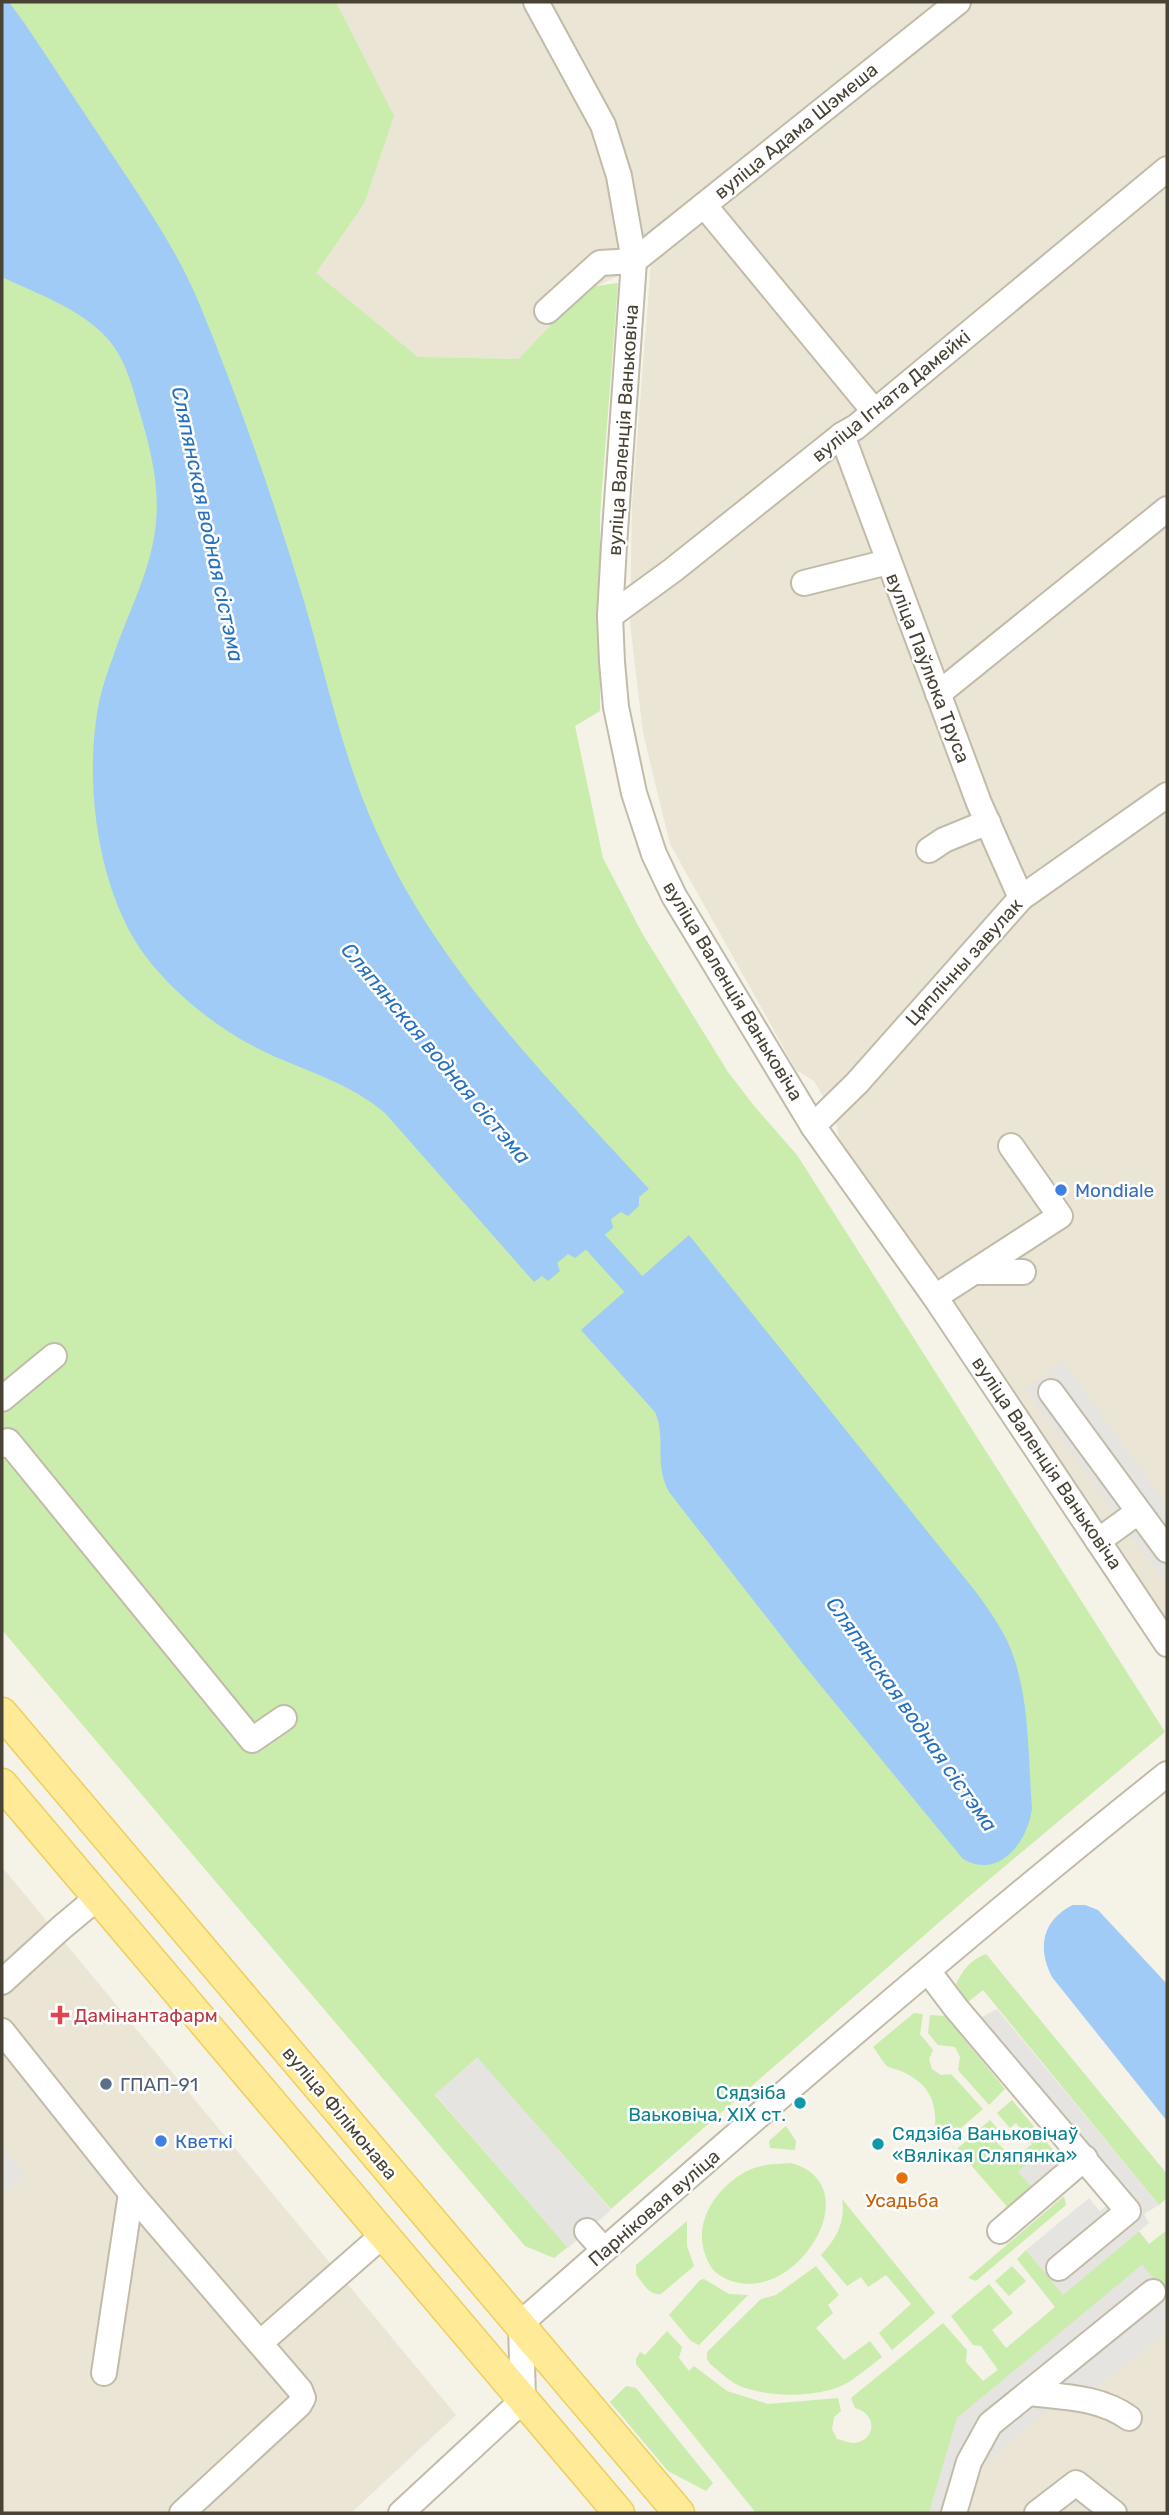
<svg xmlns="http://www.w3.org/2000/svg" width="1169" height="2515" viewBox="0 0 1169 2515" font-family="Rubik,sans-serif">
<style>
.residential{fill:#eae5d5}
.green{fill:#caecad}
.parking{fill:#e6e4e0}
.water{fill:#a0cbf6}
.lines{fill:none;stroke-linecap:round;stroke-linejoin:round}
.canal{stroke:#a0cbf6;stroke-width:24}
.minor-casing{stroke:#c2bba9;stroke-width:28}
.major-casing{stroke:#eecf5d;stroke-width:33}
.minor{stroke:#fff;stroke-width:24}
.major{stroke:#ffeb97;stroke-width:30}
.shop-dot{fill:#3f7fe0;stroke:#fff;stroke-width:2.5}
.health-dot{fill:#e0444e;stroke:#fff;stroke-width:2.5}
.service-dot{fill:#5c6f8a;stroke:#fff;stroke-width:2.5}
.culture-dot{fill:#0f9aa8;stroke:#fff;stroke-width:2.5}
.food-dot{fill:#e8710a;stroke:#fff;stroke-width:2.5}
.labels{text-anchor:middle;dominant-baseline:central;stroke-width:5;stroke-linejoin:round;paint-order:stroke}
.street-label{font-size:19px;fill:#494336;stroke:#fff}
.shop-label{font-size:19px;fill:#366cbe;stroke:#fff;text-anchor:start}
.health-label{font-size:19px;fill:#be3a42;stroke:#fff;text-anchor:start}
.service-label{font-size:19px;fill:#4e5e75;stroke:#fff;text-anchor:start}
.culture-label{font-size:19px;fill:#0d838f;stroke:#fff;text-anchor:end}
.food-label{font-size:19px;fill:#c56008;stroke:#fff}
.water-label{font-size:21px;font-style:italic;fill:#2570bf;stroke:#fff}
</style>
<rect width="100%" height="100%" fill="#f5f2e8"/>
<g class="residential">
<path d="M336,2H1167V1630L839,1138L835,1117L814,1081L796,1070L670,844L643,733L630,623L632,505L651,262L596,286L557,319L518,359L418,357L316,273L364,204L393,116Z"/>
<path d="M2,1867L456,2415L351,2513H2Z"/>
<path d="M1149,2245L1167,2271V2513H915L942,2416Z"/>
</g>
<g class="green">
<path d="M2,2H336L394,116L364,204L316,273L418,357L518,359L557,319L596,286L618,283L600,515V711L575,726L603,858L642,933L728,1072L755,1107L797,1155L1165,1732L967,1898L611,2209L477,2058L435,2095L568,2247L554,2258L525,2246L2,1630Z"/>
<path d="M986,1954L1167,2174V2198L1159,2205L983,1990L968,2002L956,1984C962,1971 971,1959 986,1954Z"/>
<path d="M914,2013L923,2014L920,2034L933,2050L929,2059L932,2069L941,2075L951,2074L983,2109L948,2139L935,2126C937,2100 927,2083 903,2072C898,2069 891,2069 887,2066C882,2061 878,2053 873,2047Z"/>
<path d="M930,2015L945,2016L1005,2089L989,2105L958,2070L960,2057L955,2047L938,2045L928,2033Z"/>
<path d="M1012,2100L1063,2162L1060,2166L1045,2149L1019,2171L1034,2188L1010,2210L957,2149L990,2120L1003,2135L996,2141L1013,2160L1032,2144L1016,2123L1010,2128L997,2113Z"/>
<path d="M786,2126L796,2141L795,2150L770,2148L769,2141Z"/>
<path d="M791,2163C877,2187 785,2321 718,2274C710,2268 707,2260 704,2251C695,2219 717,2188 745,2172C759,2164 775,2164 791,2163Z"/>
<path d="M1064,2196L1066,2205L976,2281L968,2278Z"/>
<path d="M842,2199L935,2313L892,2350L879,2333L911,2304L886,2275L868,2287L861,2277L847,2286L821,2255C836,2239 846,2222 842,2199Z"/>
<path d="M687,2221V2246L694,2266L661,2294C649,2296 643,2283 636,2274V2265Z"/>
<path d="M1167,2230V2294L1142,2265L957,2418L929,2513H756L636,2364V2359L640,2352L645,2355L667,2331L682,2347L679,2358L689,2371L694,2366L727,2391L768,2404L838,2398L841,2411L834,2417L832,2429L837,2439C842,2440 849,2443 854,2443C876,2441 878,2414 855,2408L851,2398L943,2323L967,2350L966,2362L983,2381L998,2370L981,2346L973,2345L951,2316L989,2284L1013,2313L992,2330L1006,2348L1055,2307L1017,2259L1026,2250L1063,2294L1139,2231L1149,2244Z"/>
<path d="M816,2266L839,2295L828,2305L833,2313L816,2328L844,2360L870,2341L882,2357C871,2365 859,2376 847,2383C821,2398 768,2398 740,2386C730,2382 719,2371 710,2364L707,2359V2352L761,2299L776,2295Z"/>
<path d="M1012,2266L1026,2281L1009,2296L995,2281Z"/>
<path d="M704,2279L729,2294L748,2295L699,2345L691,2341L669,2315L700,2280Z"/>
<path d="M626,2386L636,2388L713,2483L706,2491L668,2471L610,2402Z"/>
</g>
<g class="parking">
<path d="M1063,1361L1167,1505V1586L1025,1389Z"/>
<path d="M997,2009L1159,2205L1144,2214L1149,2223L1063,2295L1026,2250L1089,2198L1100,2211L1124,2191L980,2018Z"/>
<path d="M478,2058L611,2210L568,2248L435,2094Z"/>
<path d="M2,2148L24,2173L2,2197Z"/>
<path d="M1045,2149L1066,2173L1040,2196L1018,2172Z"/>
<path d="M1142,2265L1167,2294V2332L1089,2394L1074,2389L977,2470L968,2513H929L957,2418Z"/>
<path d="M1084,2470L1114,2495L1133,2513H1080L1087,2504L1071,2507Z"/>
</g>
<g class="water">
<path d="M2,2H9L25,24C54,67 82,110 111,153C143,201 177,250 199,303C239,400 274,501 304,601C326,676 342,754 374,826C435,967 547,1077 649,1189L639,1197V1206L628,1216L621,1212L611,1219L613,1228L602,1237L594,1234L585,1241L587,1249L575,1258L568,1254L557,1263L560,1271L548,1281L542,1276L534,1282L385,1113C348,1082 310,1073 267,1053C222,1032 177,997 147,958C98,895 84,784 98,708C101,691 107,673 113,657C127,615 149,575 155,531C161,489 151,450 139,410C132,385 125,358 107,338C80,308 37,294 2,277Z"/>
<path d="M689,1235L976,1592C991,1613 1006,1633 1014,1658C1030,1705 1028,1759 1032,1808C1028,1842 999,1880 963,1859L803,1664L669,1492C653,1462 667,1440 655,1412L581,1330Z"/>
<path d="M1073,1905H1085L1098,1910L1167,1984V2121L1052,1977C1037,1948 1042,1920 1073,1905Z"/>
</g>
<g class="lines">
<path class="canal" d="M569,1213L655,1308"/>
<defs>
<g id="minor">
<path d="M536,2L603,125L619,176L634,261L614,545L610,616L612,662L616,707L634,793L654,854L674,896L813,1126L935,1297L1167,1644"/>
<path d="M704,205L874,411"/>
<path d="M547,311L600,263L634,261L958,2"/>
<path d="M842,435L979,803L1021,898"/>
<path d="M804,583L888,562"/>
<path d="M610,616L673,570L842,435L856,427L1167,169"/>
<path d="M938,694L1167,509"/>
<path d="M929,850L944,840L988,822"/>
<path d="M813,1126L857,1083L1021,898L1167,795"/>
<path d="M974,1272H1023"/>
<path d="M935,1297L1060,1216L1011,1146"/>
<path d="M1051,1392L1167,1550"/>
<path d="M2,1399L54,1356"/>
<path d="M2,1445L8,1441L252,1740L284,1718"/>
<path d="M1098,1541L1138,1512"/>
<path d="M928,1971L956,2008L1128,2211L1059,2268"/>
<path d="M2,1982L61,1928L97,1898"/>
<path d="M2,2031L131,2193L300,2390L303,2398L299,2405L182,2513"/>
<path d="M587,2231L604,2250"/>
<path d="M1000,2231L1085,2158"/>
<path d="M260,2343L383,2235"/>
<path d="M104,2373L131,2193"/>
<path d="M1029,2393C1064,2397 1100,2397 1129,2418"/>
<path d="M401,2513L523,2400L521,2323C733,2137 946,1950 1167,1774"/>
<path d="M954,2513L969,2462L990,2424L1153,2292"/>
<path d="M1037,2513L1076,2483L1114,2513"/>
</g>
<g id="major">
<path d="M2,1713L679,2513"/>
<path d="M2,1784L619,2513"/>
</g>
</defs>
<use href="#minor" class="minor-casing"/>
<use href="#major" class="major-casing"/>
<use href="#minor" class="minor"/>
<use href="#major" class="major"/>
</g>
<g class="shop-dot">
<circle cx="1061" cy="1190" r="7"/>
<circle cx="161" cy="2141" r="7"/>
</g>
<path class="health-dot" d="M56.5 2004.5h7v7h7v7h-7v7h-7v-7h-7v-7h7z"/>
<circle class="service-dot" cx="106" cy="2084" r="7"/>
<g class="culture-dot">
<circle cx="800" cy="2103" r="7"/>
<circle cx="878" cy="2144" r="7"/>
</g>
<circle class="food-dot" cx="902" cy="2178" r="7"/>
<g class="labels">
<g class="street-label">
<text transform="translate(796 131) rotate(-39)">вуліца Адама Шэмеша</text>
<text transform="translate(891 396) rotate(-39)">вуліца Ігната Дамейкі</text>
<text transform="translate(623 430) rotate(-86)">вуліца Валенція Ваньковіча</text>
<text transform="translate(928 668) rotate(69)">вуліца Паўлюка Труса</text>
<text transform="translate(964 962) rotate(-48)">Цяплічны завулак</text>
<text transform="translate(733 991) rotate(59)">вуліца Валенція Ваньковіча</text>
<text transform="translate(1047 1463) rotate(56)">вуліца Валенція Ваньковіча</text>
<text transform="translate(340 2113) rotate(50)">вуліца Філімонава</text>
<text transform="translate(654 2208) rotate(-41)">Парніковая вуліца</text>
</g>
<g class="shop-label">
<text x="1075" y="1190">Mondiale</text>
<text x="175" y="2141">Кветкі</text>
</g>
<g class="health-label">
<text x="74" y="2015">Дамінантафарм</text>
</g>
<g class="service-label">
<text x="120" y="2084">ГПАП-91</text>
</g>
<g class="culture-label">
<text x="786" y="2092">Сядзіба<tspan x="786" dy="22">Ваьковіча, XIX ст.</tspan></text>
<text x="892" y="2133" text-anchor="start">Сядзіба Ваньковічаў<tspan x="892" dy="22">«Вялікая Сляпянка»</tspan></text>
</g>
<g class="food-label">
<text x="902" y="2200">Усадьба</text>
</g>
<g class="water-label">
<text transform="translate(208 524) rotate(78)">Сляпянская водная сістэма</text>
<text transform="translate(436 1053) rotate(50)">Сляпянская водная сістэма</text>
<text transform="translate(912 1714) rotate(55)">Сляпянская водная сістэма</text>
</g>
</g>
<rect width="1169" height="2515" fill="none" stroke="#494336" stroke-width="7"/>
</svg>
